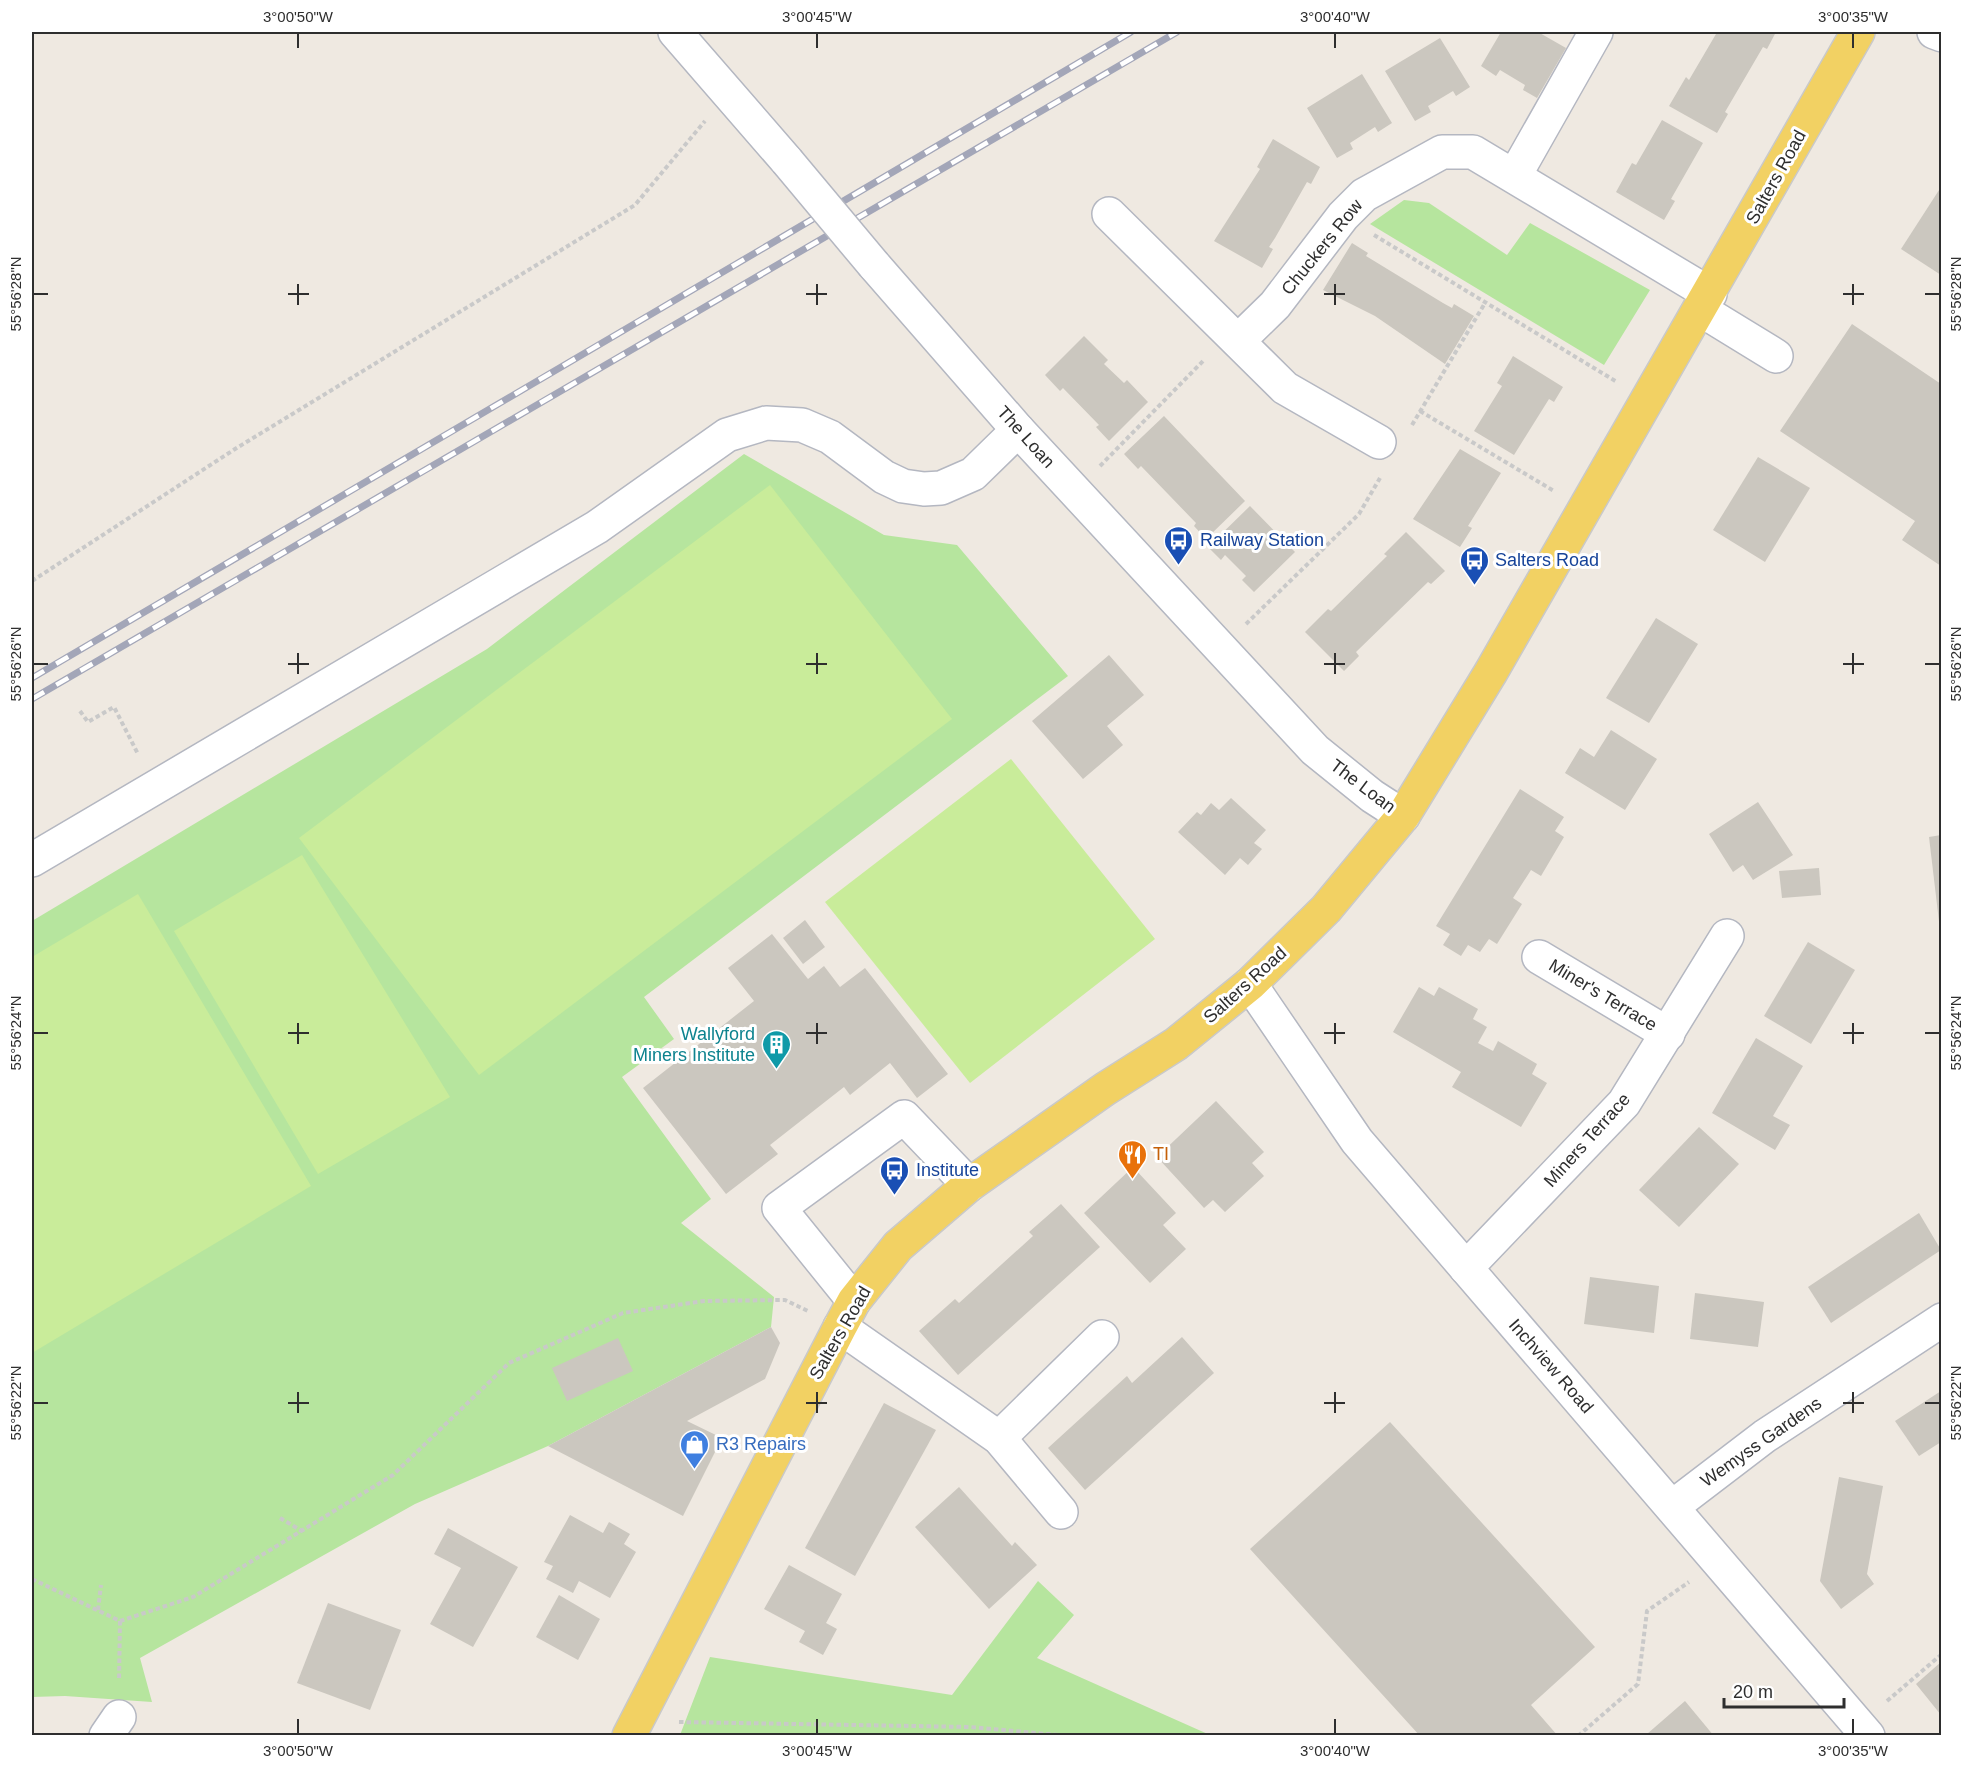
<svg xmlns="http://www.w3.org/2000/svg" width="1973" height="1767" viewBox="0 0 1973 1767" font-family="Helvetica,sans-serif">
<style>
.green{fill:#b6e59e}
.pitch{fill:#c9ec9a}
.building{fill:#cbc7bf}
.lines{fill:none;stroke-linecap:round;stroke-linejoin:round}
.minor-casing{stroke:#b4b7c1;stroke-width:36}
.major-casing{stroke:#c9c9c9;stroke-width:36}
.path{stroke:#c9c9c9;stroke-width:4;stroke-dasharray:4.5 3;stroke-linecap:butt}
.minor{stroke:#fff;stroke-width:33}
.major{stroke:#f2d163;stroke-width:33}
.rail-casing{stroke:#a3a6b8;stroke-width:7}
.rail{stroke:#fff;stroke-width:4.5;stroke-dasharray:14;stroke-linecap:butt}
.minor-bridge-casing{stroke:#b4b7c1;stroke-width:36;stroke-linecap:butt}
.minor-bridge{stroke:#fff;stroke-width:33}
.ticks{fill:none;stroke:#2e2e2e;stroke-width:2}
.labels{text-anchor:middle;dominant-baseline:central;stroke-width:6;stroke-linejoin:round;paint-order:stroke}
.street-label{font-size:18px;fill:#2e2e2e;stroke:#fff}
.transit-label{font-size:18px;fill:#164399;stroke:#fff;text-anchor:start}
.culture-label{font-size:18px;fill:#0d838f;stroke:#fff;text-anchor:end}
.food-label{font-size:18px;fill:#c56008;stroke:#fff;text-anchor:start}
.shop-label{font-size:18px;fill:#366cbe;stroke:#fff;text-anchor:start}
.neatline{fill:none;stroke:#2e2e2e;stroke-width:2}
.ticks-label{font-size:15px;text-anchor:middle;fill:#2e2e2e}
</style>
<rect width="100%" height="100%" fill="#efe9e1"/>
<g class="green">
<path d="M1404,200L1429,203L1507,255L1530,223L1650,290L1604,365L1370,224Z"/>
<path d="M744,454L884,535L957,545L1068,676L644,997L674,1039L622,1077L711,1199L681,1223L774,1297L771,1327L548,1446L415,1504L140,1658L152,1702L65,1696L32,1697V921L487,649Z"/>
<path d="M1038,1581L1074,1615L1037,1658L1210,1735H680L710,1657L952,1695Z"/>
</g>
<g class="pitch">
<path d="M770,485L952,719L479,1075L299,838Z"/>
<path d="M1011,759L1155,939L970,1083L825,902Z"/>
<path d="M302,855L450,1097L318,1174L174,931Z"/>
<path d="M138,894L311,1186L32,1353V957Z"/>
</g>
<g class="building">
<path d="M1501,32H1538L1566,48L1537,98L1523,90L1525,85L1500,70L1496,76L1481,66Z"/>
<path d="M1712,32H1776L1767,49L1763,47L1725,112L1728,114L1717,133L1669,106L1686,77L1689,80L1716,34Z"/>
<path d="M1440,38L1470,87L1456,96L1453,91L1428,106L1431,112L1415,121L1385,71Z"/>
<path d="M1362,74L1392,123L1378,132L1375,127L1350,143L1353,149L1337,158L1307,108Z"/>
<path d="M1662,120L1703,143L1671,199L1675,201L1664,220L1616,192L1632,163L1636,165Z"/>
<path d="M1273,139L1320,167L1311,184L1307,182L1275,238L1269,247L1273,249L1262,268L1214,241L1260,169L1257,167Z"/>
<path d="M1941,187V275L1901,249Z"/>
<path d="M1352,243L1368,253L1366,256L1443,303L1452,308L1454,304L1474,316L1445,364L1375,316L1323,290Z"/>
<path d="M1852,324L1941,384V566L1902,540L1915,521L1780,431Z"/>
<path d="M1084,336L1108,360L1104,364L1124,383L1127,380L1148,402L1109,441L1096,427L1099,425L1063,388L1060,391L1045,375Z"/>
<path d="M1513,356L1563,387L1554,402L1549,399L1514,455L1474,431L1502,386L1497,383Z"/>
<path d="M1164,416L1245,501L1206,539L1194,526L1196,523L1141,466L1138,469L1124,454Z"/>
<path d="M1460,449L1501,473L1468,526L1472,528L1460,547L1413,519Z"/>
<path d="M1758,457L1810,488L1765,562L1713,530Z"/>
<path d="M1250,506L1295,552L1254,592L1242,580L1246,576L1225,555L1221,560L1208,547Z"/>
<path d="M1406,532L1445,571L1431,584L1428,582L1356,652L1359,656L1344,671L1305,632L1328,609L1331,611L1387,556L1384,554Z"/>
<path d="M1656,618L1698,644L1649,723L1606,698Z"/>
<path d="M1109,655L1144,695L1107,726L1123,745L1083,779L1032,721Z"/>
<path d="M1611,730L1657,759L1625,810L1565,773L1580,748L1594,757Z"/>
<path d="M1520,789L1564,817L1555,831L1564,837L1541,876L1531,870L1513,898L1522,904L1497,944L1489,939L1480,952L1468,945L1461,956L1443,945L1450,934L1436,926Z"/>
<path d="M1231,798L1266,830L1254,843L1262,849L1248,865L1240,858L1225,875L1178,832L1197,812L1201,815L1211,803L1219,810Z"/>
<path d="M1758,802L1793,855L1753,880L1743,865L1733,872L1709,834Z"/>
<path d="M1941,835V930H1940L1929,837Z"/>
<path d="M1819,868L1821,895L1782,898L1779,871Z"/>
<path d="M805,920L825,947L803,964L783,938Z"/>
<path d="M772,934L808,979L824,966L840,987L865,968L948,1074L917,1098L890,1063L850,1095L844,1087L770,1145L778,1154L726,1194L643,1088L754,1001L728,968Z"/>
<path d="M1808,942L1855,970L1811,1044L1764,1016Z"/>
<path d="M1419,987L1434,996L1439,987L1478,1009L1473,1019L1487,1027L1478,1043L1493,1051L1498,1041L1537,1064L1532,1074L1547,1083L1521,1127L1452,1087L1461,1072L1393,1032Z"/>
<path d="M1756,1038L1803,1066L1773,1116L1790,1125L1775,1150L1712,1113Z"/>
<path d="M1216,1101L1264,1152L1252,1163L1264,1176L1225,1212L1213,1200L1204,1208L1157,1157Z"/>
<path d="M1699,1127L1739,1164L1679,1227L1639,1190Z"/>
<path d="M1133,1167L1176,1213L1163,1225L1186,1249L1150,1283L1084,1213Z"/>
<path d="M1061,1204L1100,1247L958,1375L919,1331L955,1299L959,1303L1033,1236L1029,1232Z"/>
<path d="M1919,1213L1941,1250L1831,1323L1808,1287Z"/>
<path d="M1590,1277L1659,1286L1654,1333L1584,1324Z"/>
<path d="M1695,1293L1764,1302L1758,1347L1690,1339Z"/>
<path d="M771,1327L780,1343L765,1379L687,1421L722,1438L683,1516L548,1446Z"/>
<path d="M1182,1337L1214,1373L1085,1490L1048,1448L1127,1376L1132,1383Z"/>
<path d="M618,1338L633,1371L567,1401L552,1368Z"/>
<path d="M1941,1391V1442L1919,1456L1895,1421Z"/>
<path d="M884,1403L936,1430L855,1576L805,1548Z"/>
<path d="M1390,1422L1595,1647L1531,1705L1558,1736H1420L1250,1549Z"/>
<path d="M1839,1477L1883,1486L1867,1574L1874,1584L1841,1609L1820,1581Z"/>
<path d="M959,1487L1012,1546L1015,1542L1037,1565L989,1609L915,1527Z"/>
<path d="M570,1515L603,1533L609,1522L630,1534L624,1544L636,1552L610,1598L579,1581L573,1593L546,1579L553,1566L544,1562Z"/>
<path d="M448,1528L518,1567L473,1647L430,1624L461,1568L434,1554Z"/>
<path d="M789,1565L842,1594L826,1623L837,1629L823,1655L799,1642L805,1631L764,1609Z"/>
<path d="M559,1595L600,1619L578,1660L536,1637Z"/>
<path d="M328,1603L401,1630L370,1710L297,1683Z"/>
<path d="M1941,1662V1715L1916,1684Z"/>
<path d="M1685,1701L1714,1736H1648L1647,1734Z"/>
</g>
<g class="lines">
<defs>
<g id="minor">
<path d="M675,32L787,161"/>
<path d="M1934,32L1942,35"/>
<path d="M1515,175L1596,32"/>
<path d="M1109,214L1285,388L1379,442"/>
<path d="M874,265L1018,430L1315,750L1372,796L1403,816"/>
<path d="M1701,310L1776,356"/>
<path d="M1238,341L1275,305L1343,216L1364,195L1442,152H1473L1710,294"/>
<path d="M32,860L597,527L727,435L766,423L802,425L830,437L884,477L903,486L924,489L941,488L973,474L1018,430"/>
<path d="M1539,957L1668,1034"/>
<path d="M1250,984L1357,1141L1868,1736"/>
<path d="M1466,1268L1624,1103L1727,936"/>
<path d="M854,1301L779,1208L904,1117L969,1185"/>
<path d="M840,1327L999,1438L1061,1512"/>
<path d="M999,1438L1102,1337"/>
<path d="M1672,1507L1765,1436L1942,1320"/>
<path d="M106,1736L119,1717"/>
</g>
<path id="major" d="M629,1736L840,1327L854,1301L898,1246L969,1185L1105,1089L1176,1044L1250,984L1326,909L1403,816L1491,672L1858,32"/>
</defs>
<use href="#minor" class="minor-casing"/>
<use href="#major" class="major-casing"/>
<g class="path">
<path d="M1374,235L1617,382"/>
<path d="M1420,411L1554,491"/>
<path d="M1412,425L1485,303"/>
<path d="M1100,466L1204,360"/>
<path d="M32,581L235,449L635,205L705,121"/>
<path d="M1246,624L1359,514L1380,478"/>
<path d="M80,711L88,722L114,707L138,754"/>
<path d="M280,1518L302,1531"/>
<path d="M32,1579L120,1621L119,1681"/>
<path d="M98,1610L101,1585"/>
<path d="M120,1621L193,1597L393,1475L509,1363L623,1313L704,1301L785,1300L808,1311"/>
<path d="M1887,1701L1942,1654"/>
<path d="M679,1722L970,1727L1069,1736"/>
<path d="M1578,1736L1638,1684L1647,1611L1689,1582"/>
</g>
<use href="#minor" class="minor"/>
<use href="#major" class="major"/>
<defs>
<g id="rail">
<path d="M32,678L1131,32"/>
<path d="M32,699L1177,32"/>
</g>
</defs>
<use href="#rail" class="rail-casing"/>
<use href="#rail" class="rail"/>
<defs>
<path id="minor-bridge" d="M787,161L874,265"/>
</defs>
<use href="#minor-bridge" class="minor-bridge-casing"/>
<use href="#minor-bridge" class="minor-bridge"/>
</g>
<path class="ticks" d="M298,33V48M817,33V48M1335,33V48M1853,33V48M298,284V305M817,284V305M1335,284V305M1853,284V305M33,294H48M288,294H309M806,294H827M1324,294H1345M1843,294H1864M1925,294H1940M298,653V674M817,653V674M1335,653V674M1853,653V674M33,664H48M288,664H309M806,664H827M1324,664H1345M1843,664H1864M1925,664H1940M298,1023V1044M817,1023V1044M1335,1023V1044M1853,1023V1044M33,1033H48M288,1033H309M806,1033H827M1324,1033H1345M1843,1033H1864M1925,1033H1940M298,1392V1413M817,1392V1413M1335,1392V1413M1853,1392V1413M33,1403H48M288,1403H309M806,1403H827M1324,1403H1345M1843,1403H1864M1925,1403H1940M298,1719V1734M817,1719V1734M1335,1719V1734M1853,1719V1734"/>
<defs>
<symbol id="bus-pin" viewBox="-11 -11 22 30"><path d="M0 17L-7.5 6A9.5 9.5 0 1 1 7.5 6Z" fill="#1a4fb4" stroke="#fff"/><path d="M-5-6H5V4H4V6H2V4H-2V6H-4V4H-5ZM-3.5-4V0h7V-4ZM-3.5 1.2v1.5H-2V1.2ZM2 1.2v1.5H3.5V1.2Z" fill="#fff"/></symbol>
<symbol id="building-pin" viewBox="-11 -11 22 30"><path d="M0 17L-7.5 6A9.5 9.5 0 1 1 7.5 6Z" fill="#0f9aa8" stroke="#fff"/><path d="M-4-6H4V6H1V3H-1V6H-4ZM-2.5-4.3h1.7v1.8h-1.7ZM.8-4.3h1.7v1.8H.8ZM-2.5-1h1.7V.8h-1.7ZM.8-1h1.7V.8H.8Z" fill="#fff"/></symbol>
<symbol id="restaurant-pin" viewBox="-11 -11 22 30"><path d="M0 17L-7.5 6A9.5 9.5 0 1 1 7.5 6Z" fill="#e8710a" stroke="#fff"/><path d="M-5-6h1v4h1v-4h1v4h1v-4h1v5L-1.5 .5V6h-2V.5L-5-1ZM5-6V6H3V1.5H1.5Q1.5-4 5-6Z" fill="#fff"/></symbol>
<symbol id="shop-pin" viewBox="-11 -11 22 30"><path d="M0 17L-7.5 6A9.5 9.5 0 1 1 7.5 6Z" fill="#3f7fe0" stroke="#fff"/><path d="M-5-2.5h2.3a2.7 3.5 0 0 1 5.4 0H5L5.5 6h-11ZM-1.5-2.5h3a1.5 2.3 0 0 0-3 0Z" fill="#fff"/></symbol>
</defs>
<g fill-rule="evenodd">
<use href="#bus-pin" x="1162" y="524" width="33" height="45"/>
<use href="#bus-pin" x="1458" y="544" width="33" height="45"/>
<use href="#building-pin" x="760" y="1028" width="33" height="45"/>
<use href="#restaurant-pin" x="1116" y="1138" width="33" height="45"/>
<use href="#bus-pin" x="878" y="1154" width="33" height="45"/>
<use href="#shop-pin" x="678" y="1428" width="33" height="45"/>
</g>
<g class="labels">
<g class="street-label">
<text transform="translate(1776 177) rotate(-61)">Salters Road</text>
<text transform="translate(1322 247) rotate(-51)">Chuckers Row</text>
<text transform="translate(1026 437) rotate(48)">The Loan</text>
<text transform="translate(1363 786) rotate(37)">The Loan</text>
<text transform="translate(1245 985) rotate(-42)">Salters Road</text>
<text transform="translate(1603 995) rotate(31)">Miner's Terrace</text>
<text transform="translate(1587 1140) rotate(-48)">Miners Terrace</text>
<text transform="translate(840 1333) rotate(-60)">Salters Road</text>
<text transform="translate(1551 1366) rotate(49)">Inchview Road</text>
<text transform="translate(1761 1442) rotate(-35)">Wemyss Gardens</text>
</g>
<g class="transit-label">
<text x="1200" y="540">Railway Station</text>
<text x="1495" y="560">Salters Road</text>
<text x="916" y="1170">Institute</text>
</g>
<g class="culture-label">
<text x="755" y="1034">Wallyford<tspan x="755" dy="21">Miners Institute</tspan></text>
</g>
<g class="food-label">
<text x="1153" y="1154">TI</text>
</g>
<g class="shop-label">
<text x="716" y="1444">R3 Repairs</text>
</g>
</g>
<rect width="1973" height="1767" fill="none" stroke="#ffffff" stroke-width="66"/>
<path d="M1724 1698v9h120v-9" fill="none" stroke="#2e2e2e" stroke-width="3"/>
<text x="1733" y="1698" font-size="18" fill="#2e2e2e" stroke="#ffffff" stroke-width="4.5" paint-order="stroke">20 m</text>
<rect x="33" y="33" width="1907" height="1701" class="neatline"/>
<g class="ticks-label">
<text x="298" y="22">3°00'50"W</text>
<text x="817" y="22">3°00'45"W</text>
<text x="1335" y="22">3°00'40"W</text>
<text x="1853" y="22">3°00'35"W</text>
<text transform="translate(16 294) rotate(-90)" y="5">55°56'28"N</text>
<text transform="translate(1956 294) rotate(-90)" y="5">55°56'28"N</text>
<text transform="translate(16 664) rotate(-90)" y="5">55°56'26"N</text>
<text transform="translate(1956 664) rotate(-90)" y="5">55°56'26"N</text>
<text transform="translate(16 1033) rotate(-90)" y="5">55°56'24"N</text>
<text transform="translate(1956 1033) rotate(-90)" y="5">55°56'24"N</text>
<text transform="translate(16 1403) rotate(-90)" y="5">55°56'22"N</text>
<text transform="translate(1956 1403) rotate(-90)" y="5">55°56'22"N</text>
<text x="298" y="1756">3°00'50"W</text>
<text x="817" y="1756">3°00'45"W</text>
<text x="1335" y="1756">3°00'40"W</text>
<text x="1853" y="1756">3°00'35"W</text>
</g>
</svg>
